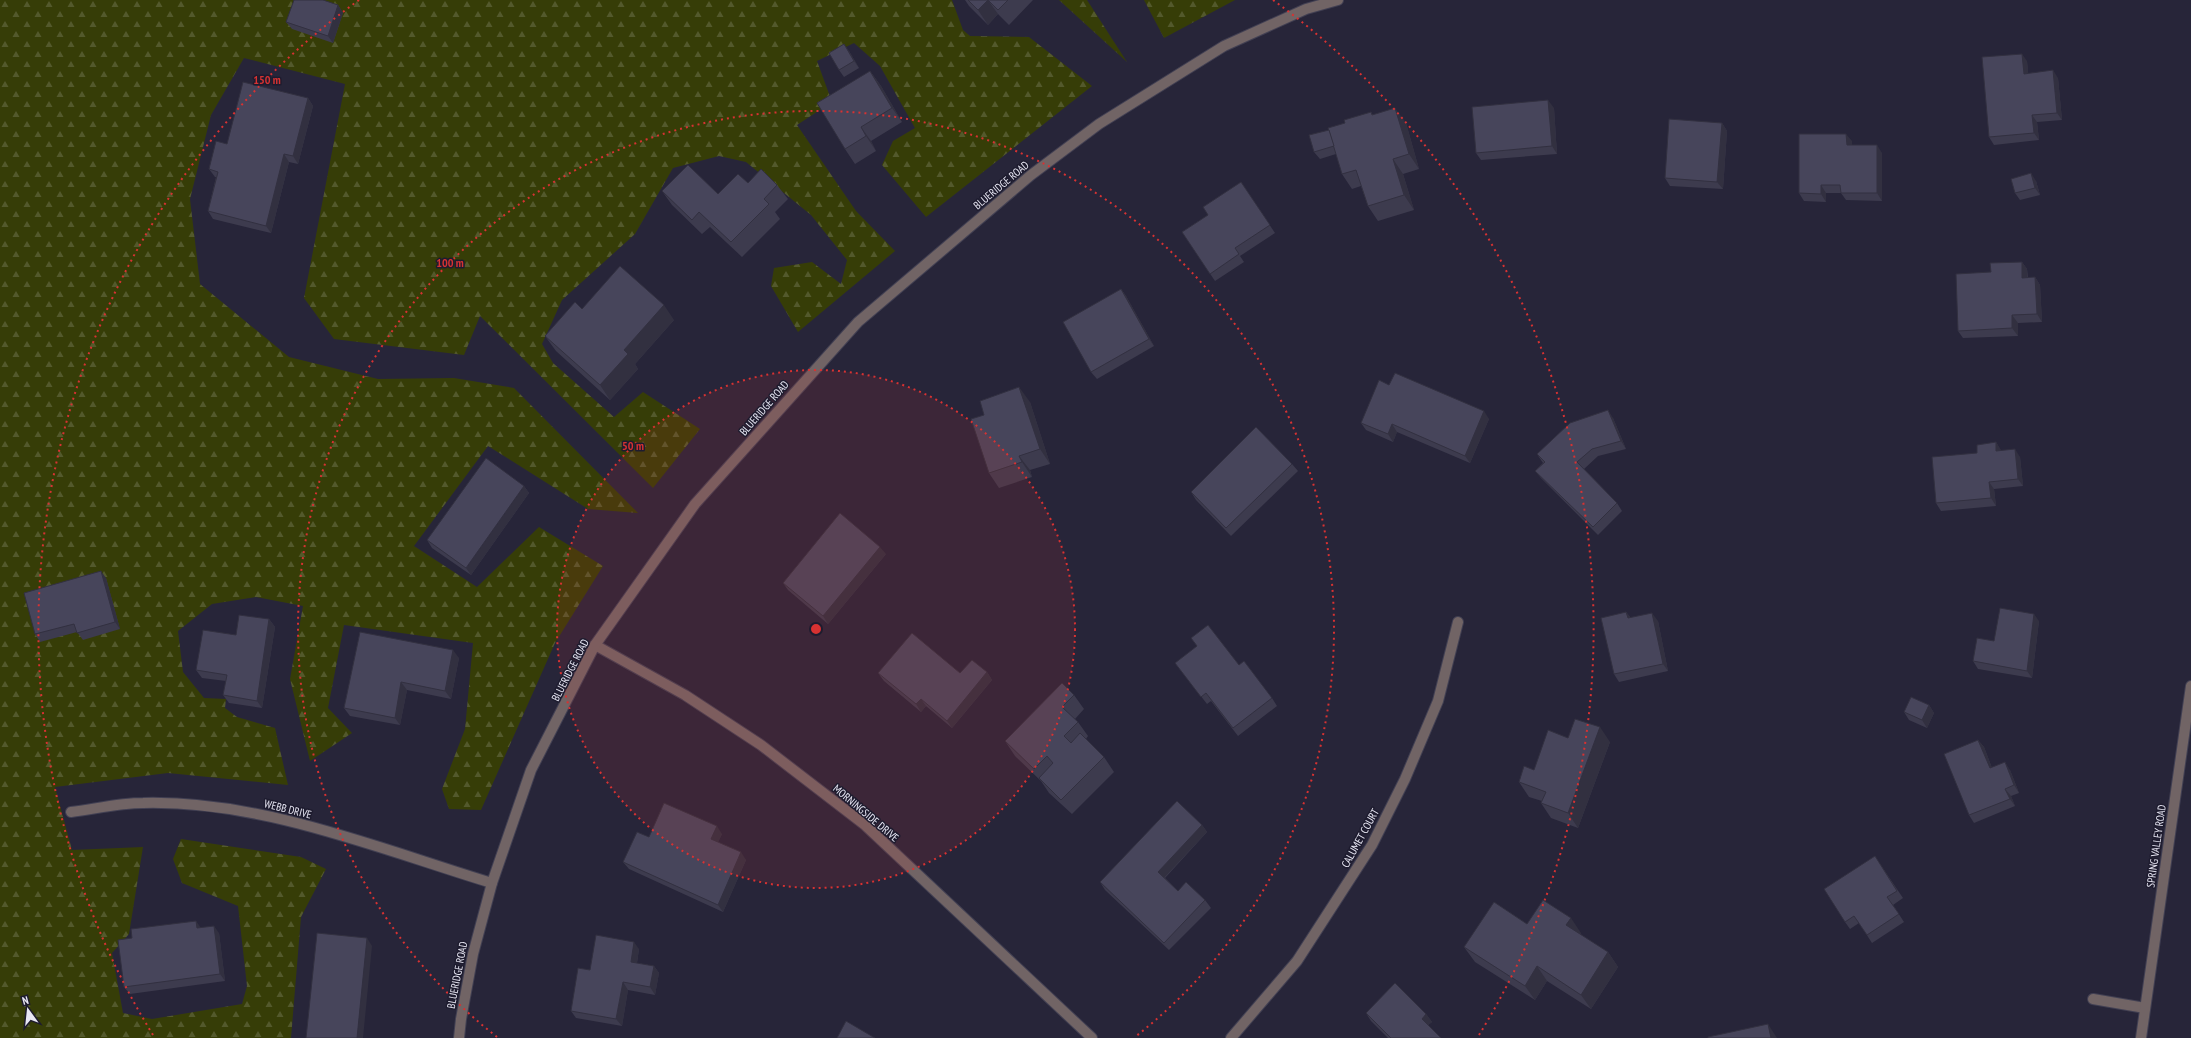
<svg xmlns="http://www.w3.org/2000/svg" width="2191" height="1038" viewBox="0 0 2191 1038" font-family="'PT Sans Narrow',sans-serif">
<style>
.forest{fill:url(#forest-firs)}
.lines{fill:none;stroke-linecap:round;stroke-linejoin:round}
.minor-casing{stroke:#424053;stroke-width:12}
.minor{stroke:#716465;stroke-width:10}
.wall{fill:#3d3b4e}
.shaded-wall{fill:#323040}
.building{fill:#47455b;stroke:#323040}
.ring{fill:none;stroke:#d73232;stroke-width:2;stroke-dasharray:2 4}
.labels{text-anchor:middle;dominant-baseline:central;stroke-width:3;stroke-linejoin:round;paint-order:stroke}
.street-label{font-size:11px;fill:#e8e7f4;stroke:#1e1c2f}
.centre{fill:#d73232;stroke:#1e1c2f;stroke-width:2}
.ring-label{font-size:12px;text-anchor:middle;font-weight:bold;fill:#d73232;stroke:#1e1c2f;stroke-width:3;stroke-linejoin:round;paint-order:stroke}
</style>
<defs>
<pattern id="forest-firs" width="22" height="20" patternUnits="userSpaceOnUse"><rect width="22" height="20" fill="#363d07"/><path d="M5 1l3.5 6h-7zM16 11l3.5 6h-7z" fill="#53592c"/></pattern>
</defs>
<rect width="100%" height="100%" fill="#272539"/>
<g class="forest">
<path d="M0,0H952L963,30L970,36L1029,37L1092,86L926,217L882,165L893,141L915,128L880,66L854,43L817,61L832,102L797,125L856,211L895,251L798,332L771,286L774,268L812,262L841,284L847,260L811,215L746,162L719,156L673,168L635,234L562,300L542,344L553,363L614,417L643,392L700,429L653,488L480,316L464,355L334,339L304,298L345,84L244,58L211,115L190,199L200,284L289,357L378,379L454,378L514,388L638,513L588,509L488,446L414,546L477,587L539,527L603,566L555,643L481,810L449,809L442,789L465,729L473,643L344,625L328,708L352,733L310,761L290,679L303,606L256,597L212,604L178,631L183,672L204,698L226,699L225,708L237,717L275,728L288,785L168,773L55,787L72,850L143,847L129,934L112,953L123,1013L152,1019L242,1004L247,986L238,906L182,883L173,859L181,839L301,857L326,869L301,917L291,1038H0Z"/>
<path d="M1059,0H1087L1127,62Z"/>
<path d="M1144,0H1235L1164,38Z"/>
</g>
<g class="lines">
<defs>
<g id="minor">
<path d="M595,645L685,695L761,745L865,825L1092,1038"/>
<path d="M71,812C95,809 119,803 143,803C262,800 380,849 492,883"/>
<path d="M2093,999L2145,1008"/>
<path d="M459,1038L461,1019L473,954L492,883L531,770L595,645L695,504L858,322L1031,175L1099,124L1224,46L1306,9L1338,0"/>
<path d="M1231,1038L1297,961L1372,845L1405,779L1438,701L1458,622"/>
<path d="M2141,1038L2191,686"/>
</g>
</defs>
<use href="#minor" class="minor-casing"/>
<use href="#minor" class="minor"/>
</g>
<g class="wall">
<path d="M965,0H1033L1009,25L998,14L988,25L969,6Z"/>
<path d="M338,5L343,13L333,43L292,29L286,22Z"/>
<path d="M849,51L859,68L844,77L839,70Z"/>
<path d="M2027,61L2028,73L2058,78L2062,120L2037,122L2039,140L1994,145L1989,137Z"/>
<path d="M870,71L881,86L902,122L871,141L876,151L855,164L845,149Z"/>
<path d="M308,98L313,106L298,164L289,162L271,233L213,219L208,211L216,177H215L209,169L227,144Z"/>
<path d="M1554,108L1557,154L1481,160L1476,153Z"/>
<path d="M1371,112L1373,115L1406,123L1419,169L1403,174L1414,210L1378,221L1368,206L1361,186L1352,189L1342,174L1336,154L1320,159L1314,152L1345,123Z"/>
<path d="M1722,123L1727,131L1723,189L1670,186L1665,178Z"/>
<path d="M1852,141V145L1882,153V201L1846,200L1841,193H1826V202L1804,201L1799,193Z"/>
<path d="M2036,181L2040,195L2020,200L2015,193Z"/>
<path d="M1241,182L1275,233L1240,256L1244,262L1215,281L1182,232L1208,215Z"/>
<path d="M748,183L777,185L788,199L775,212L780,219L742,257L710,227L702,234L672,205L662,191L718,194Z"/>
<path d="M2022,262L2027,269L2028,277H2035L2040,285L2042,322L2018,323V336L1963,338L1958,331L1991,272Z"/>
<path d="M1121,289L1126,296L1154,346L1097,379L1091,372Z"/>
<path d="M582,309L674,320L635,364L638,369L610,400L556,351L545,336Z"/>
<path d="M1389,385L1489,419L1470,463L1397,432L1393,442L1366,430L1361,423Z"/>
<path d="M1030,402L1050,464L1030,470L1032,477L999,488L989,473Z"/>
<path d="M1613,418L1626,449L1598,456L1584,469L1617,503L1622,511L1598,535L1541,478L1535,471L1543,463L1537,454Z"/>
<path d="M1996,442L2001,451L2020,457L2023,486L1994,489L1996,506L1941,511L1936,503L1977,453Z"/>
<path d="M1292,464L1298,471L1231,536L1196,500L1191,492Z"/>
<path d="M524,486L529,493L471,575L432,548L427,540Z"/>
<path d="M886,554L828,624L788,590L783,583Z"/>
<path d="M106,578L120,629L83,640L77,632L40,642L35,634Z"/>
<path d="M1626,612L1631,618L1658,621L1668,671L1619,682L1614,674Z"/>
<path d="M269,619L275,627L262,708L229,703L223,695L226,681L202,678L196,670Z"/>
<path d="M2039,621L2032,678L1978,669L1973,661L1994,641Z"/>
<path d="M360,632L459,658L451,699L407,690L400,725L350,716L344,708Z"/>
<path d="M1175,663L1239,665L1272,698L1277,706L1238,736L1211,701L1207,704Z"/>
<path d="M987,672L992,680L952,728L926,706L921,712L884,681L878,673H960Z"/>
<path d="M1074,695L1084,709L1075,719L1078,722L1088,736L1086,739L1104,757L1114,772L1072,814L1049,793L1041,781L1015,756L1005,741Z"/>
<path d="M1929,705L1934,713L1927,728L1909,720L1904,712Z"/>
<path d="M1568,738L1610,742L1578,828L1551,818L1541,803L1542,801L1529,797L1519,782L1534,770Z"/>
<path d="M1978,740L1984,747L1992,768L2010,770L2019,793L2011,796L2015,806L1974,823L1969,815Z"/>
<path d="M1202,825L1207,832L1165,878L1178,891L1205,900L1211,908L1169,950L1105,890L1100,882Z"/>
<path d="M722,834L718,842L746,860L723,912L629,869L623,862L649,837Z"/>
<path d="M1880,864L1903,898L1893,905L1904,922L1872,943L1859,923L1850,929L1845,922Z"/>
<path d="M219,933L225,981L130,994L124,987Z"/>
<path d="M1581,933L1580,935L1608,952L1618,967L1591,1009L1547,981L1535,1000L1475,962L1464,947Z"/>
<path d="M639,949L637,963L654,966L659,973L655,995L628,990L622,1026L576,1018L571,1011L590,970Z"/>
<path d="M1366,1013L1426,1014L1432,1022L1428,1025L1441,1038H1388L1371,1021Z"/>
</g>
<g class="shaded-wall">
<path d="M988,0L998,14L988,25L978,10Z"/>
<path d="M338,5L343,13L333,43L328,36Z"/>
<path d="M844,44L849,51L859,68L854,61Z"/>
<path d="M2022,54L2027,61L2029,81L2024,74Z"/>
<path d="M2053,70L2058,78L2062,120L2057,113Z"/>
<path d="M870,71L881,86L902,122L892,108Z"/>
<path d="M308,98L313,106L298,164L293,156Z"/>
<path d="M1548,100L1554,108L1557,154L1552,146Z"/>
<path d="M1395,108L1406,123L1419,169L1409,154Z"/>
<path d="M2032,115L2037,122L2039,140L2034,133Z"/>
<path d="M1722,123L1727,131L1723,189L1717,182Z"/>
<path d="M861,127L871,141L876,151L866,136Z"/>
<path d="M1846,134L1852,141V152L1847,145Z"/>
<path d="M1877,145L1882,153V201L1877,193Z"/>
<path d="M284,154L289,162L271,233L266,226Z"/>
<path d="M1393,159L1403,174L1414,210L1404,195Z"/>
<path d="M2031,173L2036,181L2040,195L2035,188Z"/>
<path d="M1821,185L1826,193V202L1821,194Z"/>
<path d="M2022,262L2027,269L2028,285L2022,278Z"/>
<path d="M2035,277L2040,285L2042,322L2037,314Z"/>
<path d="M1121,289L1126,296L1154,346L1149,339Z"/>
<path d="M664,305L674,320L635,364L638,369L610,400L600,385L624,350Z"/>
<path d="M2012,315L2018,323V336L2012,328Z"/>
<path d="M1019,387L1030,402L1050,464L1040,449Z"/>
<path d="M1608,410L1613,418L1626,449L1621,441Z"/>
<path d="M1484,411L1489,419L1470,463L1465,456Z"/>
<path d="M1392,424L1397,432L1393,442L1388,434Z"/>
<path d="M1996,442L2001,450L2002,459L1996,451Z"/>
<path d="M2015,449L2020,457L2023,486L2018,479Z"/>
<path d="M1019,456L1030,470L1032,477L1022,462Z"/>
<path d="M1989,482L1994,489L1996,506L1991,498Z"/>
<path d="M524,486L529,493L471,575L466,568Z"/>
<path d="M880,547L886,554L828,624L823,616Z"/>
<path d="M101,571L106,578L120,629L115,622Z"/>
<path d="M1626,612L1632,619L1628,618Z"/>
<path d="M1652,613L1658,621L1668,671L1663,664Z"/>
<path d="M2034,614L2039,621L2032,678L2027,671Z"/>
<path d="M269,619L275,627L262,708L257,701Z"/>
<path d="M453,650L459,658L451,699L445,691Z"/>
<path d="M987,672L992,680L952,728L947,721Z"/>
<path d="M401,682L407,690L400,725L395,718Z"/>
<path d="M921,699L926,706L921,712L916,704Z"/>
<path d="M1929,705L1934,713L1927,728L1922,720Z"/>
<path d="M1600,727L1610,742L1578,828L1568,813Z"/>
<path d="M1978,740L1984,747L1995,776L1990,768Z"/>
<path d="M2005,762L2010,770L2019,793L2014,785Z"/>
<path d="M2005,789L2011,796L2015,806L2010,799Z"/>
<path d="M1202,825L1207,832L1163,879L1158,872Z"/>
<path d="M717,826L722,834L716,847L711,839Z"/>
<path d="M741,852L746,860L723,912L718,905Z"/>
<path d="M1571,918L1581,933L1576,940L1566,925Z"/>
<path d="M196,921L201,928H197Z"/>
<path d="M214,926L219,933L225,981L220,974Z"/>
<path d="M367,938L372,946L363,1038H357Z"/>
<path d="M634,942L639,949L636,969L631,962Z"/>
<path d="M1608,952L1618,967L1591,1009L1581,995Z"/>
<path d="M654,966L659,973L655,995L650,987Z"/>
<path d="M1537,966L1547,981L1535,1000L1525,986Z"/>
<path d="M623,982L628,990L622,1026L616,1019Z"/>
<path d="M1426,1014L1432,1022L1427,1026L1422,1019Z"/>
<path d="M1768,1024L1777,1038H1771Z"/>
</g>
<g class="building">
<path d="M294,0H323L338,5L328,36L286,22Z"/>
<path d="M968,0H988L978,10Z"/>
<path d="M988,0H1008L998,10Z"/>
<path d="M844,44L854,61L839,70L829,53Z"/>
<path d="M2022,54L2024,74L2053,70L2057,113L2032,115L2034,133L1989,137L1982,57Z"/>
<path d="M870,71L892,108L861,127L866,136L845,149L817,103Z"/>
<path d="M243,82L308,98L293,156L284,154L266,226L208,211L218,172L209,169L216,141L227,144Z"/>
<path d="M1548,100L1552,146L1476,153L1472,107Z"/>
<path d="M1395,108L1409,154L1393,159L1404,195L1368,206L1356,170L1342,174L1328,128L1345,123L1344,120L1371,112L1372,115Z"/>
<path d="M1669,119L1722,123L1717,182L1665,178Z"/>
<path d="M1329,130L1334,146L1314,152L1309,135Z"/>
<path d="M1799,134H1846L1847,145H1877V193H1841L1840,185H1821V194L1799,193Z"/>
<path d="M688,165L718,194L738,174L748,183L761,169L777,185L764,199L769,204L731,242L699,212L692,220L662,191Z"/>
<path d="M2031,173L2035,188L2015,193L2011,179Z"/>
<path d="M1241,182L1270,225L1235,248L1239,254L1210,274L1182,232L1208,215L1203,207Z"/>
<path d="M2022,262V278L2035,277L2037,314L2012,315V328L1958,331L1956,274L1991,272L1990,263Z"/>
<path d="M620,266L664,305L624,350L628,354L600,385L545,336L575,302L582,309Z"/>
<path d="M1121,289L1149,339L1091,372L1063,322Z"/>
<path d="M1395,373L1484,411L1465,456L1392,424L1388,434L1361,423L1379,380L1389,385Z"/>
<path d="M1019,387L1040,449L1019,456L1022,462L989,473L971,419L984,415L980,401Z"/>
<path d="M1608,410L1621,441L1592,449L1577,462L1617,503L1593,527L1535,471L1545,462L1537,454L1570,423Z"/>
<path d="M1256,427L1292,464L1226,528L1191,492Z"/>
<path d="M1996,442V451L2015,449L2018,479L1989,482L1991,498L1936,503L1932,457L1977,453V445Z"/>
<path d="M486,458L524,486L466,568L427,540Z"/>
<path d="M840,513L880,547L823,616L783,583Z"/>
<path d="M101,571L115,622L77,633L74,624L35,634L24,593Z"/>
<path d="M2000,608L2034,614L2027,671L1973,661L1977,638L1994,641Z"/>
<path d="M1626,612L1628,618L1652,613L1663,664L1614,674L1601,618Z"/>
<path d="M239,615L269,619L257,701L223,695L227,675L196,670L203,630L236,635Z"/>
<path d="M1208,625L1239,665L1244,661L1272,698L1233,728L1206,693L1201,697L1175,663L1197,646L1191,638Z"/>
<path d="M360,632L453,650L445,691L401,682L395,718L344,708Z"/>
<path d="M912,633L960,673L972,660L987,672L947,721L921,699L916,704L878,673Z"/>
<path d="M1062,683L1074,695L1062,707L1078,722L1064,736L1071,743L1080,733L1104,757L1061,800L1039,778L1053,763L1047,756L1034,769L1005,741Z"/>
<path d="M1911,697L1929,705L1922,720L1904,712Z"/>
<path d="M1575,719L1600,727L1568,813L1541,803L1546,792L1519,782L1524,766L1534,770L1548,730L1568,738Z"/>
<path d="M1978,740L1990,768L2005,762L2014,785L2005,789L2010,799L1969,815L1944,754Z"/>
<path d="M1177,801L1202,825L1158,872L1178,891L1186,882L1205,900L1164,943L1100,882Z"/>
<path d="M664,803L717,826L711,839L741,852L718,905L623,862L637,832L649,837Z"/>
<path d="M1875,856L1897,891L1887,897L1899,914L1867,935L1854,916L1845,922L1824,889Z"/>
<path d="M1543,900L1571,918L1566,925L1608,952L1581,995L1537,966L1525,986L1464,947L1494,902L1527,924Z"/>
<path d="M196,921L197,928L214,926L220,974L124,987L118,940L132,938L131,929Z"/>
<path d="M317,933L367,938L357,1038H306Z"/>
<path d="M596,935L634,942L631,962L654,966L650,987L623,982L616,1019L571,1011L578,968L590,970Z"/>
<path d="M1395,983L1426,1014L1422,1019L1441,1038H1391L1366,1013Z"/>
<path d="M846,1021L875,1038H837Z"/>
<path d="M1768,1024L1771,1038H1708V1037Z"/>
</g>
<circle cx="816" cy="629" r="259" fill="#d73232" fill-opacity=".12"/>
<g class="ring">
<circle cx="816" cy="629" r="259"/>
<path d="M497 1037A518 518 0 1 1 1135 1037"/>
<path d="M153 1035A777 777 0 0 1 359 0M1273 0A777 777 0 0 1 1479 1035"/>
</g>
<g class="labels">
<g class="street-label">
<text transform="translate(1001 185) rotate(-40)">BLUERIDGE ROAD</text>
<text transform="translate(764 408) rotate(-49)">BLUERIDGE ROAD</text>
<text transform="translate(570 670) rotate(-63)">BLUERIDGE ROAD</text>
<text transform="translate(288 809) rotate(14)">WEBB DRIVE</text>
<text transform="translate(866 813) rotate(40)">MORNINGSIDE DRIVE</text>
<text transform="translate(1360 838) rotate(-61)">CALUMET COURT</text>
<text transform="translate(2156 846) rotate(-82)">SPRING VALLEY ROAD</text>
<text transform="translate(457 975) rotate(-79)">BLUERIDGE ROAD</text>
</g>
</g>
<circle cx="816" cy="629" r="6" class="centre"/>
<g class="ring-label">
<text x="267" y="84">150 m</text>
<text x="450" y="267">100 m</text>
<text x="633" y="450">50 m</text>
</g>
<g transform="translate(28 1010) rotate(345)" stroke="#1e1c2f" stroke-width="3" paint-order="stroke">
<path d="M0-3L7 15L0 10L-7 15Z" fill="#e8e7f4"/>
<text y="-6" font-size="11" font-weight="bold" text-anchor="middle" fill="#e8e7f4">N</text>
</g>
</svg>
